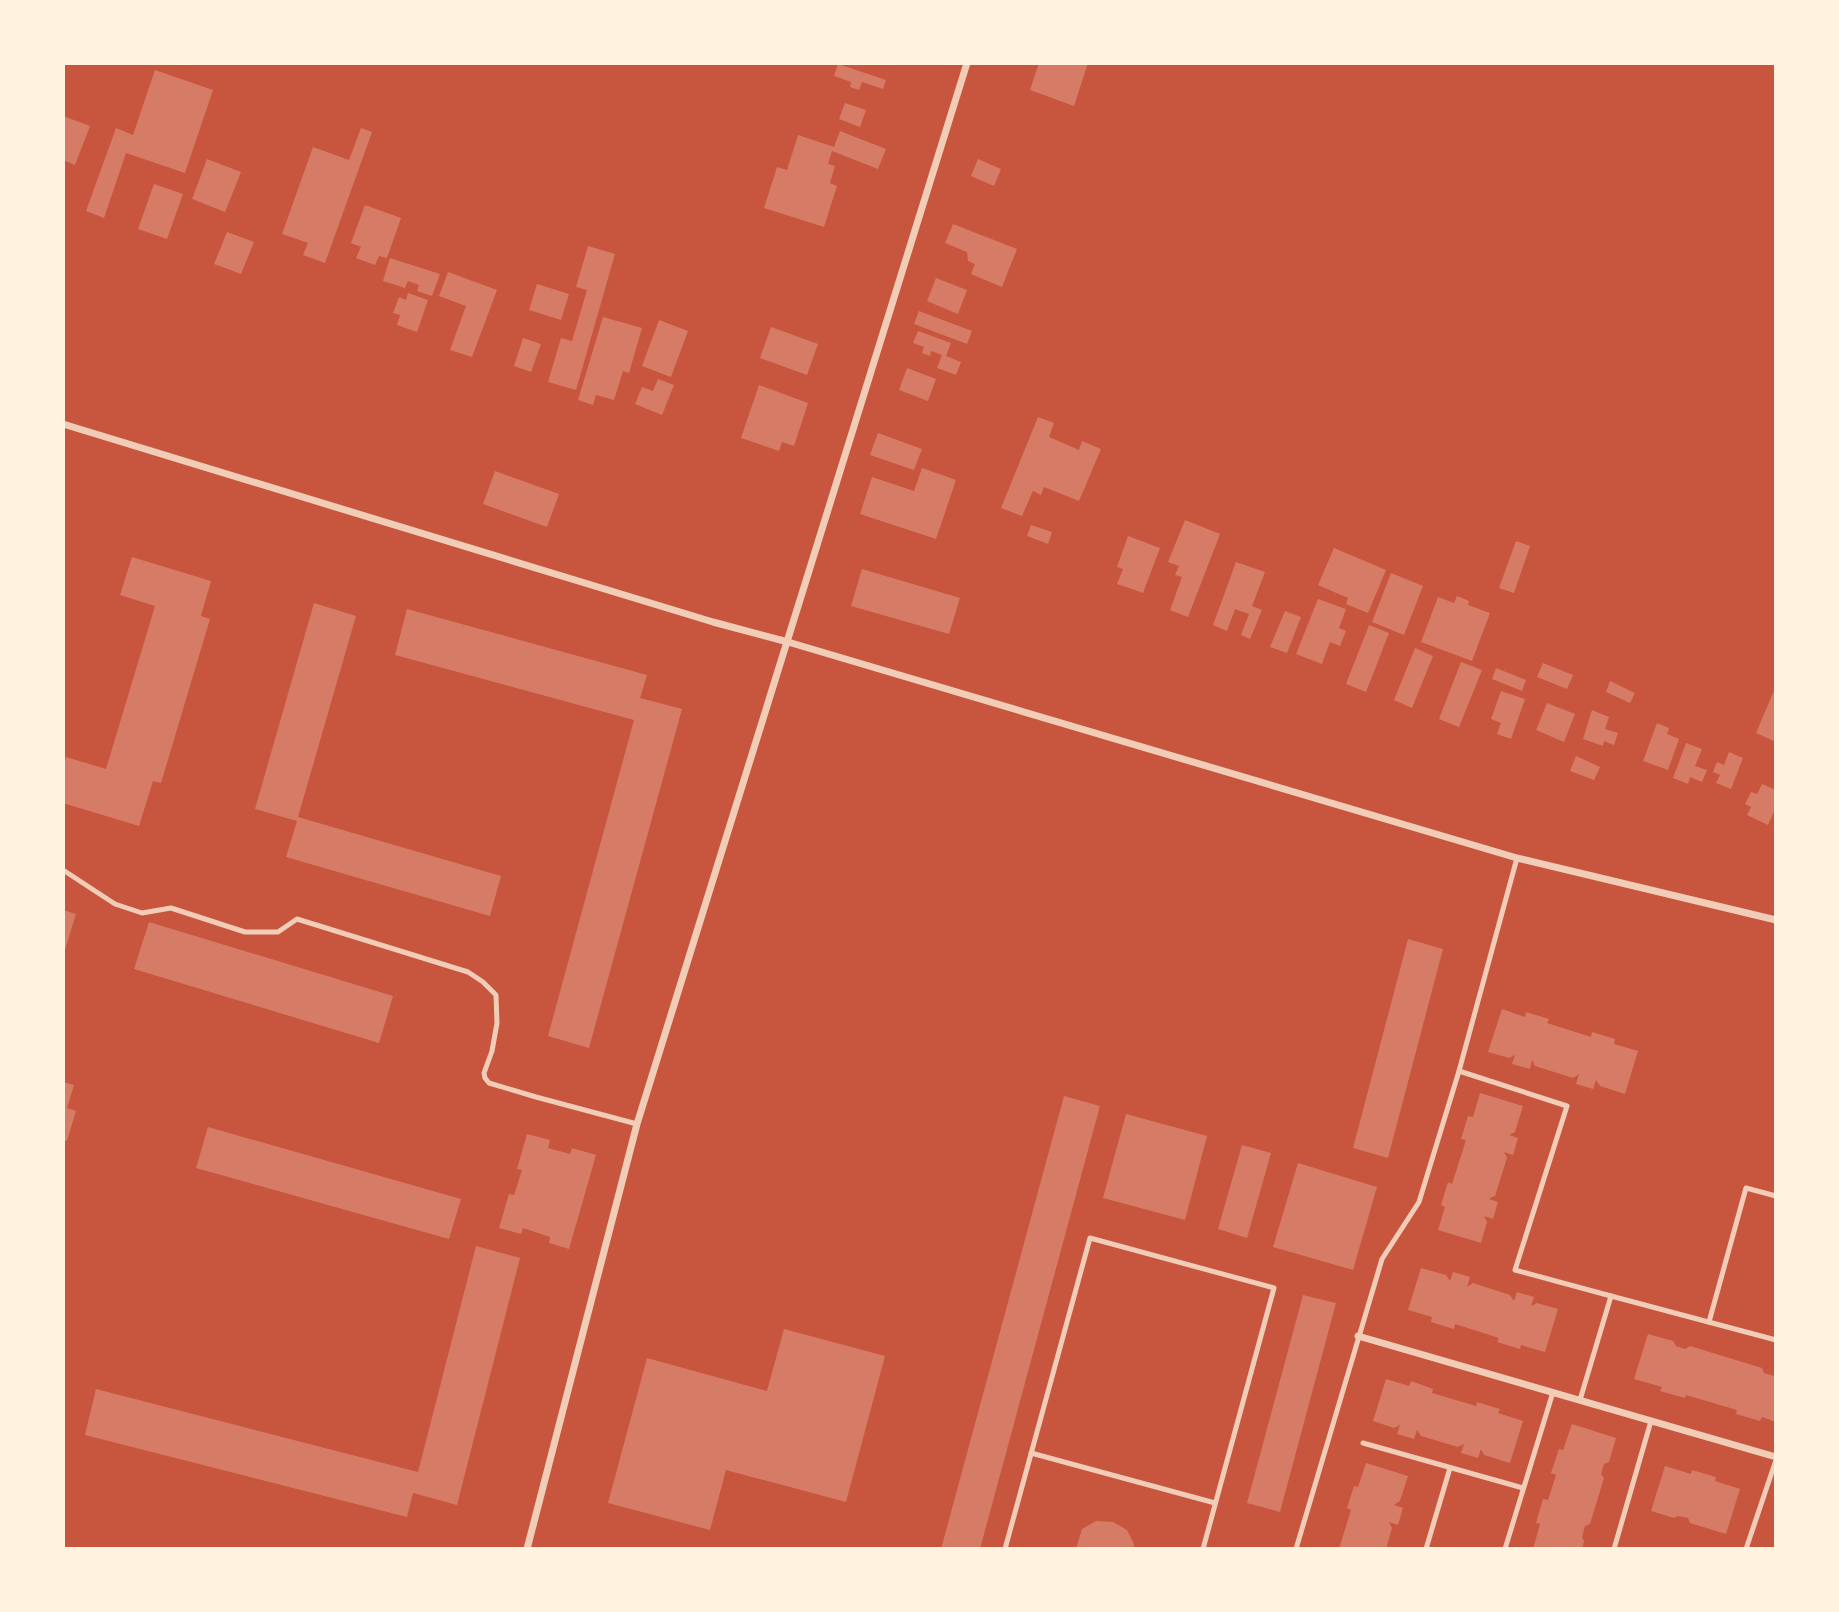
<svg xmlns="http://www.w3.org/2000/svg" width="1839" height="1612" viewBox="0 0 1839 1612" font-family="'DM Sans',sans-serif">
<style>
.building{fill:#d67c66}
.lines{fill:none;stroke-linecap:round;stroke-linejoin:round}
.service{stroke:#f1ccb7;stroke-width:5}
.minor{stroke:#f1ccb7;stroke-width:7}
</style>
<rect width="100%" height="100%" fill="#c8553d"/>
<g class="building">
<path d="M1039,63H1088L1074,106L1030,90Z"/>
<path d="M838,64L886,80L883,89L862,82L859,90L850,87L851,82L834,76Z"/>
<path d="M155,70L213,90L185,173L126,153L104,218L86,211L116,128L133,135Z"/>
<path d="M845,103L866,110L860,127L839,119Z"/>
<path d="M63,116L90,126L75,165L63,160Z"/>
<path d="M361,128L372,132L325,263L303,255L308,243L282,234L313,147L349,160Z"/>
<path d="M840,131L886,149L878,169L832,151L828,164L835,166L830,183L837,186L824,227L764,208L777,167L787,170L798,135L834,147Z"/>
<path d="M207,159L241,172L225,212L192,199Z"/>
<path d="M978,159L1001,169L994,186L971,176Z"/>
<path d="M154,184L183,194L167,239L138,229Z"/>
<path d="M365,205L401,218L387,258L379,256L375,265L356,258L361,247L351,243Z"/>
<path d="M953,224L1017,249L1002,287L971,274L975,264L968,261L967,252L945,243Z"/>
<path d="M227,232L254,242L241,274L214,264Z"/>
<path d="M588,246L615,254L576,390L548,382L561,338L572,341L587,290L576,287Z"/>
<path d="M390,258L440,274L432,296L417,291L419,285L408,281L405,288L383,281Z"/>
<path d="M448,272L497,290L472,357L450,350L466,306L439,296Z"/>
<path d="M936,278L967,290L958,314L927,301Z"/>
<path d="M537,284L569,294L561,320L529,310Z"/>
<path d="M408,293L428,300L417,332L397,325L400,315L393,313L399,297L406,300Z"/>
<path d="M919,311L972,331L967,344L914,324Z"/>
<path d="M603,317L642,328L629,373L623,371L614,400L596,395L593,405L578,400Z"/>
<path d="M659,320L688,331L671,377L642,366Z"/>
<path d="M771,327L818,344L807,375L760,358Z"/>
<path d="M918,331L951,343L946,356L961,362L956,375L937,368L942,355L931,351L930,356L922,353L924,347L913,343Z"/>
<path d="M523,338L541,344L531,372L514,366Z"/>
<path d="M907,368L936,379L928,401L899,390Z"/>
<path d="M658,379L674,385L662,415L635,404L642,387L653,391Z"/>
<path d="M759,385L808,403L794,446L782,442L779,451L741,438Z"/>
<path d="M1038,417L1054,423L1049,437L1079,450L1082,441L1101,449L1079,501L1044,487L1041,495L1033,491L1022,516L1001,508Z"/>
<path d="M878,433L922,449L914,470L870,455Z"/>
<path d="M922,468L956,480L936,539L860,514L872,477L914,491Z"/>
<path d="M495,471L559,494L547,527L483,504Z"/>
<path d="M1185,520L1220,534L1188,617L1170,610L1182,577L1175,575L1179,566L1168,562Z"/>
<path d="M1031,525L1052,532L1048,544L1027,536Z"/>
<path d="M1128,536L1160,548L1143,593L1117,584L1123,569L1117,567Z"/>
<path d="M1516,541L1530,546L1514,593L1499,588Z"/>
<path d="M1334,548L1386,570L1368,613L1346,604L1348,598L1318,585Z"/>
<path d="M132,557L211,581L201,616L210,619L161,783L153,781L139,826L63,803V768L66,757L106,769L155,606L120,595Z"/>
<path d="M1236,562L1265,572L1252,606L1262,610L1250,639L1241,635L1249,614L1235,609L1227,631L1213,625Z"/>
<path d="M862,569L960,598L949,634L851,606Z"/>
<path d="M1391,573L1423,586L1404,635L1372,622Z"/>
<path d="M1457,596L1469,601L1468,605L1490,613L1472,661L1421,642L1438,597L1454,603Z"/>
<path d="M1318,599L1346,609L1339,628L1346,631L1340,646L1330,642L1322,664L1296,654Z"/>
<path d="M314,603L356,616L298,817L501,876L490,916L286,857L297,821L255,809Z"/>
<path d="M407,609L647,675L640,698L682,709L589,1048L548,1036L634,720L395,655Z"/>
<path d="M1285,611L1301,617L1287,653L1270,647Z"/>
<path d="M1369,625L1389,633L1366,692L1346,684Z"/>
<path d="M1415,648L1433,656L1412,708L1394,700Z"/>
<path d="M1461,662L1482,670L1459,727L1439,719Z"/>
<path d="M1543,663L1573,675L1567,689L1537,677Z"/>
<path d="M1496,668L1526,680L1522,691L1492,679Z"/>
<path d="M1610,681L1635,693L1630,703L1606,692Z"/>
<path d="M1776,686V742L1756,733Z"/>
<path d="M1501,691L1525,699L1511,739L1497,734L1501,723L1491,719Z"/>
<path d="M1547,703L1575,714L1564,742L1536,730Z"/>
<path d="M1592,710L1609,717L1605,729L1618,733L1614,745L1604,741L1603,746L1583,739Z"/>
<path d="M1657,723L1669,728L1667,734L1679,739L1668,770L1643,761Z"/>
<path d="M1686,743L1702,749L1695,766L1707,770L1702,782L1690,777L1688,784L1673,778Z"/>
<path d="M1729,752L1743,758L1731,789L1716,783L1720,775L1713,772L1717,762L1724,765Z"/>
<path d="M1576,756L1600,767L1594,780L1570,771Z"/>
<path d="M1762,784L1776,790V807L1768,825L1747,815L1751,807L1745,804L1751,792L1757,794Z"/>
<path d="M63,910L76,914L64,953H63Z"/>
<path d="M149,922L393,996L379,1043L134,969Z"/>
<path d="M1408,939L1443,949L1388,1158L1353,1148Z"/>
<path d="M1502,1009L1525,1017L1526,1012L1549,1019L1547,1023L1591,1037L1592,1032L1615,1039L1614,1044L1638,1051L1625,1094L1600,1086L1596,1080L1593,1089L1576,1084L1579,1074L1573,1078L1535,1066L1532,1060L1530,1069L1512,1064L1515,1055L1509,1058L1488,1052Z"/>
<path d="M63,1082L74,1085L67,1108L76,1111L67,1141L63,1140Z"/>
<path d="M1480,1093L1523,1106L1515,1132L1509,1135L1518,1138L1513,1155L1504,1152L1507,1158L1495,1196L1490,1198L1489,1199L1498,1202L1493,1219L1484,1216L1487,1222L1481,1243L1438,1230L1445,1207L1441,1205L1448,1182L1452,1184L1466,1140L1461,1139L1468,1116L1473,1117Z"/>
<path d="M1064,1096L1100,1106L980,1549H941Z"/>
<path d="M1126,1114L1207,1136L1185,1220L1103,1198Z"/>
<path d="M208,1127L461,1199L449,1239L196,1168Z"/>
<path d="M527,1134L550,1140L548,1148L570,1154L572,1148L596,1155L569,1249L549,1243L550,1237L523,1228L521,1234L499,1228L509,1194L514,1195L522,1170L517,1169Z"/>
<path d="M1242,1145L1271,1153L1247,1238L1218,1229Z"/>
<path d="M1298,1163L1377,1187L1353,1270L1273,1247Z"/>
<path d="M476,1246L520,1258L457,1505L413,1493L407,1517L85,1435L96,1389L418,1472Z"/>
<path d="M1421,1268L1446,1275L1450,1281L1453,1272L1470,1277L1467,1287L1473,1283L1510,1295L1514,1301L1517,1292L1534,1297L1531,1306L1537,1303L1558,1309L1545,1352L1521,1345L1520,1349L1497,1342L1499,1338L1455,1324L1454,1329L1431,1322L1432,1317L1408,1310Z"/>
<path d="M1303,1295L1336,1303L1280,1512L1247,1503Z"/>
<path d="M784,1329L885,1356L846,1502L726,1470L710,1530L608,1503L647,1358L767,1391Z"/>
<path d="M1648,1334L1673,1341L1676,1346L1685,1349L1690,1346L1762,1368L1764,1373L1774,1376L1776,1375V1422L1762,1417L1760,1421L1736,1414L1737,1410L1686,1395L1685,1398L1660,1391L1662,1387L1634,1379Z"/>
<path d="M1386,1379L1409,1386L1411,1381L1433,1389L1432,1393L1476,1406L1477,1402L1500,1409L1498,1413L1523,1421L1510,1463L1484,1455L1481,1449L1478,1458L1461,1453L1464,1444L1458,1447L1421,1436L1417,1430L1414,1439L1397,1434L1400,1425L1394,1428L1373,1421Z"/>
<path d="M1572,1424L1616,1438L1609,1462L1604,1464L1601,1474L1604,1478L1590,1524L1585,1526L1582,1537L1584,1541L1582,1549H1533L1540,1524L1536,1523L1543,1499L1548,1500L1556,1475L1551,1473L1559,1449L1563,1450Z"/>
<path d="M1366,1463L1408,1476L1400,1501L1394,1505L1403,1508L1398,1525L1389,1522L1392,1528L1386,1549H1339L1351,1510L1347,1508L1354,1486L1358,1487Z"/>
<path d="M1665,1466L1691,1474L1692,1470L1716,1477L1715,1481L1740,1489L1726,1534L1690,1523L1688,1518L1678,1516L1674,1518L1651,1511Z"/>
<path d="M1096,1521L1113,1522L1127,1530L1134,1544L1133,1549H1076L1082,1529Z"/>
</g>
<g class="lines">
<g class="service">
<path d="M63,870L115,904L142,913L171,908L245,932H278L297,919L468,972L483,982L496,995L497,1023L492,1051L484,1073L485,1078L489,1083L536,1097L637,1124"/>
<path d="M1459,1071L1567,1106L1515,1270L1611,1296"/>
<path d="M1709,1322L1746,1188L1776,1196"/>
<path d="M1580,1400L1611,1296L1776,1340"/>
<path d="M1363,1443L1523,1488"/>
<path d="M1031,1453L1215,1503"/>
<path d="M1005,1549L1090,1238L1274,1288L1203,1549"/>
<path d="M1296,1549L1382,1259L1419,1202L1459,1071L1517,858"/>
<path d="M1426,1549L1450,1468"/>
<path d="M1505,1549L1553,1392"/>
<path d="M1614,1549L1651,1421"/>
<path d="M1746,1549L1776,1460"/>
</g>
<g class="minor">
<path d="M63,424L713,622L788,642L1517,858L1776,920"/>
<path d="M1358,1336L1776,1457"/>
<path d="M527,1549L637,1124L967,63"/>
</g>
</g>
<rect width="1839" height="1612" fill="none" stroke="#fff3e0" stroke-width="130"/>
</svg>
